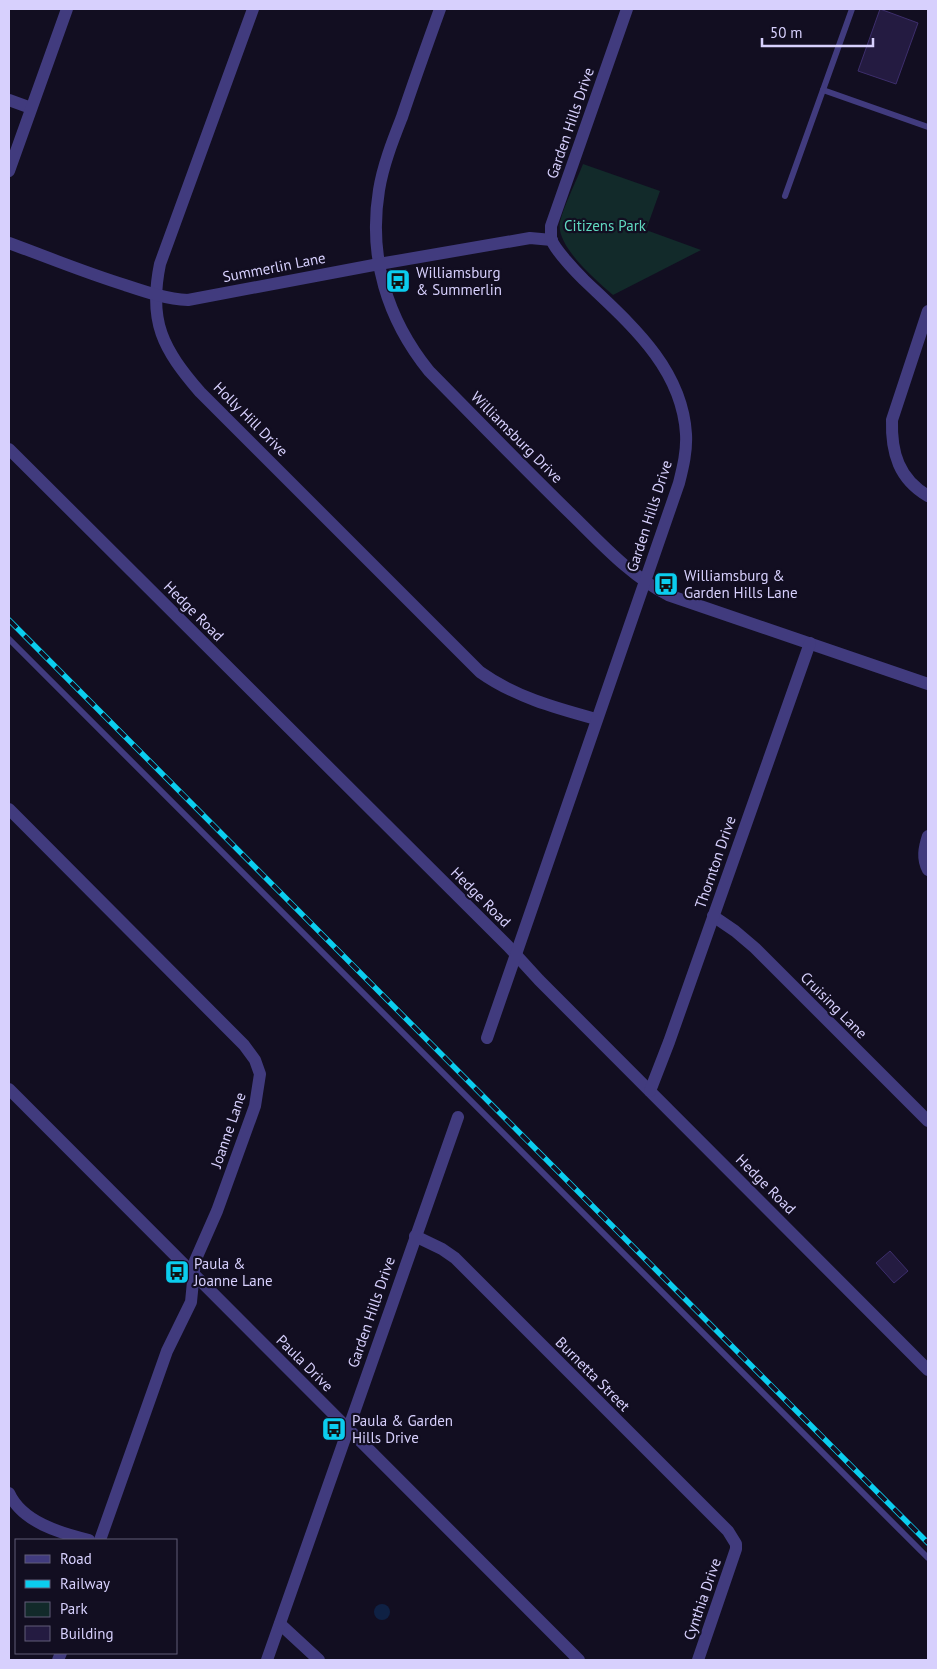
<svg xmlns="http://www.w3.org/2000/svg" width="937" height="1669" viewBox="0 0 937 1669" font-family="'PT Sans',sans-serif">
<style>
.green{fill:#122a2a}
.water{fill:#0f2144}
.building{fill:#241b41;stroke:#3d2e6c}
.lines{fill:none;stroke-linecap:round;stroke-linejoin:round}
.service{stroke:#413b7e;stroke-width:6}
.minor{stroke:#413b7e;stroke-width:12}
.tertiary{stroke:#413b7e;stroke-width:12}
.rail-casing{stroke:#0bcdee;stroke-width:5.5}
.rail{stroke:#120e21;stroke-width:4;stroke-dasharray:11;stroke-linecap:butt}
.labels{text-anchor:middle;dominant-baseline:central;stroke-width:4.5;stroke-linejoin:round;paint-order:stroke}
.street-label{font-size:15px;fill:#d7d0fd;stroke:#120e21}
.park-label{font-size:15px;fill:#60d9c0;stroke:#120e21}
.poi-label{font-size:15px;fill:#d7d0fd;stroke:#120e21;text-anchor:start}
</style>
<rect width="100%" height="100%" fill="#120e21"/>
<path class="green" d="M583,164L660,191L646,230L701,250L613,295C597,281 555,246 560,222C564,205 576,182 583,164Z"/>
<circle class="water" cx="382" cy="1612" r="8"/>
<g class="building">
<path d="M880,9L918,23L896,84L858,71Z"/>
<path d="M890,1251L908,1271L894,1283L876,1263Z"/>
</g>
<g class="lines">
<g class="service">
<path d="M823,90L928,127"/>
<path d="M785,196L852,9"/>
<path d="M9,639L928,1558"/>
</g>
<g class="minor">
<path d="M253,9L160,264C148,322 163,349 200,392L480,672C515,697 556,708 596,719"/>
<path d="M440,9C427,45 414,81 402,117C393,140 383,165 379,190C368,257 387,319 429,371C476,419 522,466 569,512C599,541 630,576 668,595L928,684"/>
<path d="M9,100L31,108"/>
<path d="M9,171L67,9"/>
<path d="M9,243C47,257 86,273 125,285C146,292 166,299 188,300L379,264L530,238L552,240"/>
<path d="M928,311L892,420C891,453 899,479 928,496"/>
<path d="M9,449L508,946L539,980L928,1370"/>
<path d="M9,809L244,1045L255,1060L260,1074L255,1106L217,1211L195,1261L191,1302L167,1351L100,1540"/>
<path d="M928,836C924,848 922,859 928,870"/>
<path d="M713,916L735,931L755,948L928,1121"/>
<path d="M487,1038L679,483C683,467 687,451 686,434C682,367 629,323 584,280C576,272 553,248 551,238C551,234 551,230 551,226L627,9"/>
<path d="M650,1091L669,1042L810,643"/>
<path d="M415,1236L442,1249L455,1258L728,1531L736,1544V1549L698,1660"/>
<path d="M9,1493C22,1522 60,1533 89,1540"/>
<path d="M280,1624L319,1660"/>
<path d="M58,1660L61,1653"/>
<path d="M267,1660L458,1117"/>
</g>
<path class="tertiary" d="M9,1089L579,1660"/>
<defs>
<path id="rail" d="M9,620L928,1543"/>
</defs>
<use href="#rail" class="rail-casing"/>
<use href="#rail" class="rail"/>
</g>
<defs>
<symbol id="bus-square" viewBox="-11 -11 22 22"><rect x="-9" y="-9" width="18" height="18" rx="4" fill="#0bcdee" stroke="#120e21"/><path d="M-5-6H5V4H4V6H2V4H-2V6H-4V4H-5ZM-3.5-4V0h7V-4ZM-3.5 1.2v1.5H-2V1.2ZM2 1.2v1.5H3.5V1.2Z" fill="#111"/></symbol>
</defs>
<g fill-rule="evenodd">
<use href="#bus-square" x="384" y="267" width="28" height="28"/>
<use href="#bus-square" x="652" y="570" width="28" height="28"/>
<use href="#bus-square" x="163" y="1258" width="28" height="28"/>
<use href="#bus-square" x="320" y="1415" width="28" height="28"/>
</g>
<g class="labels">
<g class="street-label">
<text transform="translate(570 123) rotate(-71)">Garden Hills Drive</text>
<text transform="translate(274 267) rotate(-11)">Summerlin Lane</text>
<text transform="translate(251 419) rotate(45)">Holly Hill Drive</text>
<text transform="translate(517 437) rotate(45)">Williamsburg Drive</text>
<text transform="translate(649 516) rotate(-72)">Garden Hills Drive</text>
<text transform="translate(194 611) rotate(45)">Hedge Road</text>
<text transform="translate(715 862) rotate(-71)">Thornton Drive</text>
<text transform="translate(481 897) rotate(45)">Hedge Road</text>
<text transform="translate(834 1005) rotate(45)">Cruising Lane</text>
<text transform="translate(228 1130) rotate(-71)">Joanne Lane</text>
<text transform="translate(766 1184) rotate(45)">Hedge Road</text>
<text transform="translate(371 1312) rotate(-71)">Garden Hills Drive</text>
<text transform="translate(305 1363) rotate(45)">Paula Drive</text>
<text transform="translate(593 1374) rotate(45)">Burnetta Street</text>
<text transform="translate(702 1599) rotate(-71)">Cynthia Drive</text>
</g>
<g class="park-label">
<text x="605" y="225">Citizens Park</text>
</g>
<g class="poi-label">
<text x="416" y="272">Williamsburg<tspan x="416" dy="17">&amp; Summerlin</tspan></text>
<text x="684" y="575">Williamsburg &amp;<tspan x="684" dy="17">Garden Hills Lane</tspan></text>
<text x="194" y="1263">Paula &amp;<tspan x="194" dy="17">Joanne Lane</tspan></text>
<text x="352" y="1420">Paula &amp; Garden<tspan x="352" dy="17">Hills Drive</tspan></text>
</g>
</g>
<rect width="937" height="1669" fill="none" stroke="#d7d0fd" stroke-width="20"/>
<rect x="15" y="1539" width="162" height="115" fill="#120e21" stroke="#615c79"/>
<rect x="25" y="1555" width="25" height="8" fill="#413b7e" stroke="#615c79"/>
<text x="60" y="1564" font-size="15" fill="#d7d0fd">Road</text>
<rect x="25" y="1580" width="25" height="8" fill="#0bcdee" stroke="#615c79"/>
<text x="60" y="1589" font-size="15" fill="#d7d0fd">Railway</text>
<rect x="25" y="1602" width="25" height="15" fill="#122a2a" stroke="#615c79"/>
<text x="60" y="1614" font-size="15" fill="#d7d0fd">Park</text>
<rect x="25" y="1626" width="25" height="15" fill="#241b41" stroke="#615c79"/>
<text x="60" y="1639" font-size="15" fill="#d7d0fd">Building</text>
<path d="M762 38v8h111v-8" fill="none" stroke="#d7d0fd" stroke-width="2.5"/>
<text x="770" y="38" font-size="15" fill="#d7d0fd" stroke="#120e21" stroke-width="4" paint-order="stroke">50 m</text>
</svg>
